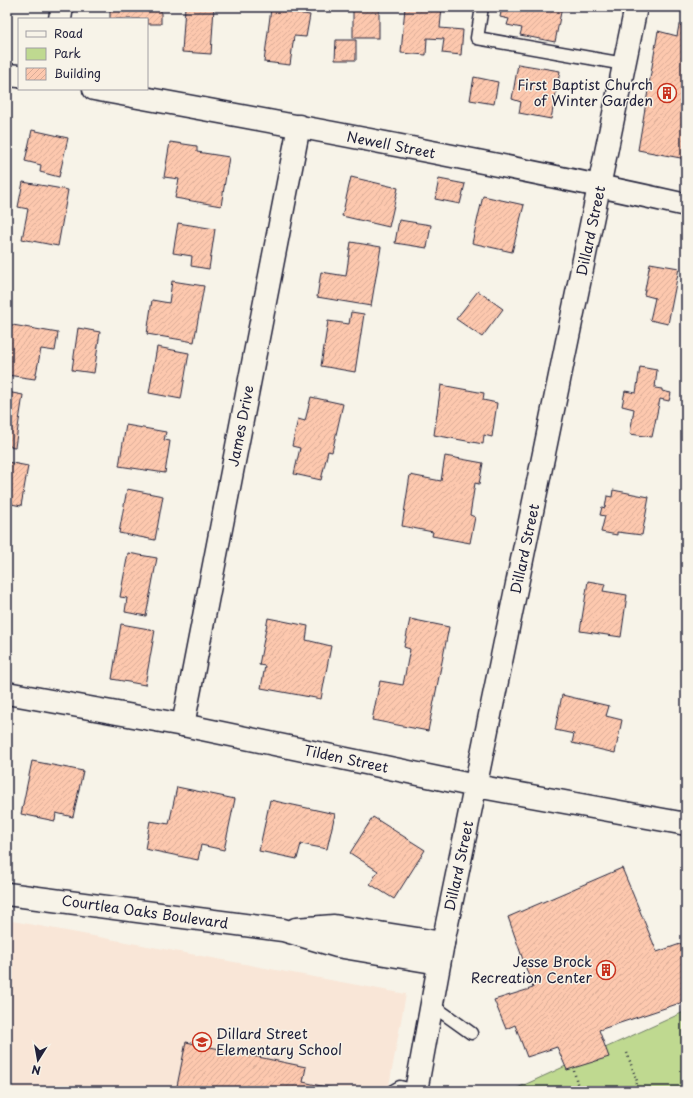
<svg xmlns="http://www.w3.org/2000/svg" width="693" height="1098" font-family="'Playpen Sans',sans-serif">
<defs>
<pattern id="building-hatch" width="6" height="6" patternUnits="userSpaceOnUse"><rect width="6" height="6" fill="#fdc8ae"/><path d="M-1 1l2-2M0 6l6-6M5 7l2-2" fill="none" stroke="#d9ac97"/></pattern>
</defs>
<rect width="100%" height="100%" fill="#f7f3e8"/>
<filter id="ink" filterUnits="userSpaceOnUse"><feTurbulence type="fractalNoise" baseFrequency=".025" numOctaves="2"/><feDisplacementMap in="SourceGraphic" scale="8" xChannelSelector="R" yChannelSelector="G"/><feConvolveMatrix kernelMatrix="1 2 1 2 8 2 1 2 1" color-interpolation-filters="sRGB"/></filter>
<g filter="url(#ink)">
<path fill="#f9e6d7" d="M7 920 406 994 388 1091H7Z"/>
<path fill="#bfd990" stroke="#707e66" d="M686 1011V1091H511Z"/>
<g fill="url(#building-hatch)" stroke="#22223b">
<path d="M110 7H161V24H147V19H110Z"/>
<path d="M185 7H214L211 54 182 52Z"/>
<rect x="353" y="7" width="26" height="31"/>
<path d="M405 7H442L440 28 463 30 461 55 442 53 444 39 427 38 426 55 401 53Z"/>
<path d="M502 7H562L555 42 520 35 522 28 507 25 509 19 500 17Z"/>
<path d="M271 9 310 15 306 37 294 36 290 65 264 62Z"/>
<path d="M679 25 686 26V159L638 150 658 31 677 36Z"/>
<path d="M336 40H356V60H335Z"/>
<path d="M518 64 560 71 551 119 519 113 521 102 512 99Z"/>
<path d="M474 77 498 82 494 104 470 100Z"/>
<path d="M32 130 68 138 59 177 40 172 41 165 25 161Z"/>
<path d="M170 142 197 146V152L229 157 221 206 175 198 179 179 164 177Z"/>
<path d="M351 177 398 188 389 227 342 216Z"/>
<path d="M439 179 465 184 460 204 435 199Z"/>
<path d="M23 182 68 190 58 246 22 239 28 209 18 207Z"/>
<path d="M483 196 524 205 512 252 472 243Z"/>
<path d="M399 220 431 225 427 248 395 243Z"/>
<path d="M178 223 215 229 209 269 191 266 192 256 173 253Z"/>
<path d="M351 242 381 247 371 306 317 297 321 272 346 276Z"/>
<path d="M650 263 679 268 668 324 650 320 655 298 644 295Z"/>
<path d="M172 281 204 286 194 342 147 334 152 300 169 303Z"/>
<path d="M478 291 503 309 482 337 456 319Z"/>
<path d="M351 312 364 314 355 372 321 366 328 321 349 324Z"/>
<path d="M7 324 58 333 55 351 41 349 35 379 7 375Z"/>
<path d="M78 328 100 332 94 373 72 370Z"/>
<path d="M157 347 189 353 181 399 149 393Z"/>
<path d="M640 367 657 370 655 388 662 389V391L671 393 669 401 660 399 652 437 630 434 634 409 622 406 625 391 636 393Z"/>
<path d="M441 385 484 393 483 400 497 403 492 437 484 435 483 444 434 435Z"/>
<path d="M7 392 23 395 15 447 7 446Z"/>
<path d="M311 397 343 404 332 452 328 451 321 480 294 474 300 448 292 446 298 419 305 421Z"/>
<path d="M126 425 166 432 164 440 170 441 165 473 119 466Z"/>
<path d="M445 456 483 463 479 484 475 483 470 515 475 517 470 543 432 536 433 532 402 526 410 475 441 481Z"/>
<path d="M7 462 28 466 21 506 7 503Z"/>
<path d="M127 489 163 496 155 540 119 533Z"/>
<path d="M613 490 649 497 642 535 617 532V535L601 532 605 516 600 515 602 507 605 508 607 496 612 497Z"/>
<path d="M128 553 157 558 146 616 125 612 127 598 120 597Z"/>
<path d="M588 581 605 584 603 591 627 595 621 637 580 631Z"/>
<path d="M268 618 308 626 306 640 331 646 321 699 261 688 265 666 259 665Z"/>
<path d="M410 619 449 627 428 731 372 720 380 681 403 685 410 649 404 647Z"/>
<path d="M121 624 155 630 145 685 112 679Z"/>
<path d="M562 695 609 706 606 716 622 720 615 753 572 743 574 734 555 730Z"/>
<path d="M32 761 83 771 73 817 56 813 55 821 21 814Z"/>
<path d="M177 787 235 799 224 850 201 845 198 860 145 849 150 821 169 824Z"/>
<path d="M270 800 335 814 327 849 301 844 297 859 259 851Z"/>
<path d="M373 817 425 850 394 899 370 884 378 871 350 853Z"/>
<path d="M622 868 657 952 686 942V1001L599 1030 609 1057 567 1070 557 1047 527 1057 515 1025 506 1029 494 1000 533 988 508 917Z"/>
<path d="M186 1042 306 1067 303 1082 335 1089 334 1091H176Z"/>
<path d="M142 1088 155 1091H142Z"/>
</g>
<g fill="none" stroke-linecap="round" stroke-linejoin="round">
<defs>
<g id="service">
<path d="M482 7 477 38 624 64"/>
<path d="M432 1005 471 1033"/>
<path d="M393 1091 400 1087 417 1091"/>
</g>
<g id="minor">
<path d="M60 19 62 7"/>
<path d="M7 75 19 76"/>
<path d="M94 89C292 125 490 161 686 205"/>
<path d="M7 693 183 725 476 786 686 824"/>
<path d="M183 725 299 126"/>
<path d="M7 894 283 930 337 946 439 963"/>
<path d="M296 929 334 926 443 943"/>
<path d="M416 1091 443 943 636 7"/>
</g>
</defs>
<use href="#service" stroke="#22223b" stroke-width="15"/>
<use href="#minor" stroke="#22223b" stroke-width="25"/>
<g stroke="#22223b" stroke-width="2.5" stroke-dasharray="1 3" stroke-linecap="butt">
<path d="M627 1053 637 1081 632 1091"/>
<path d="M574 1071 579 1091"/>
</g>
<use href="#service" stroke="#f7f3e8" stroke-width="12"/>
<use href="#minor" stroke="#f7f3e8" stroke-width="22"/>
</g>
</g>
<defs>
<symbol id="building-ring" viewBox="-11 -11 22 22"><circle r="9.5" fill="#f7f3e8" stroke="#c8321e" stroke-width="1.5"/><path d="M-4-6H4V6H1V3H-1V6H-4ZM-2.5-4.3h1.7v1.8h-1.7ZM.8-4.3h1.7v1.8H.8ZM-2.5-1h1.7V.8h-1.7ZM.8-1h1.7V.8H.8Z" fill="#c8321e"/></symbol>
<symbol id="school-ring" viewBox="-11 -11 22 22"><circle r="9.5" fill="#f7f3e8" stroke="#c8321e" stroke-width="1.5"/><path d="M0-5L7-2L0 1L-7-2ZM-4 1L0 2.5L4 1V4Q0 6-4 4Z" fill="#c8321e"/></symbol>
</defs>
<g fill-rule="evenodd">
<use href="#building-ring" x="656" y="82" width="22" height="22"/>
<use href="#building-ring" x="595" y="959" width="22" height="22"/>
<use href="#school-ring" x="191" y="1031" width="22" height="22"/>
</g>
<g text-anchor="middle" stroke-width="3" stroke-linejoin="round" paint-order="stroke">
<g font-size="14" fill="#22223b" stroke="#f7f3e8" text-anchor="end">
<text x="653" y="90">First Baptist Church<tspan x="653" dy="16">of Winter Garden</tspan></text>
<text x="592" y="967">Jesse Brock<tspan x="592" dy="16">Recreation Center</tspan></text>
<text x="216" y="1039" text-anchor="start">Dillard Street<tspan x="216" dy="16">Elementary School</tspan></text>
</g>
<g font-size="14" fill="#22223b" stroke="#f7f3e8">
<text transform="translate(391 145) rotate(11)" y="5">Newell Street</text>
<text transform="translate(591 231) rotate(-78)" y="5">Dillard Street</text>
<text transform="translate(241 426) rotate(-79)" y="5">James Drive</text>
<text transform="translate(525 549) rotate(-78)" y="5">Dillard Street</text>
<text transform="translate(346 759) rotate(12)" y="5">Tilden Street</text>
<text transform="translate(459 866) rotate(-78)" y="5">Dillard Street</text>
<text transform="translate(145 912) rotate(8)" y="5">Courtlea Oaks Boulevard</text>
</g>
</g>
<rect width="693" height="1098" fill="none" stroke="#f7f3e8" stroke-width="24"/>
<rect x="12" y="12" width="669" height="1074" fill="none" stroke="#22223b" stroke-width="1.5" filter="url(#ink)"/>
<rect x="18" y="18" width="130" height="72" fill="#f7f3e8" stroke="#a29fa3"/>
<rect x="26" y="31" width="20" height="6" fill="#f7f3e8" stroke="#a29fa3"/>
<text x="54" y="38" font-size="12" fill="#22223b">Road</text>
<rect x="26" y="48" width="20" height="12" fill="#bfd990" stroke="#a29fa3"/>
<text x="54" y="58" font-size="12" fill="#22223b">Park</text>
<rect x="26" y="68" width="20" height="12" fill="url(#building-hatch)" stroke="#a29fa3"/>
<text x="54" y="78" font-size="12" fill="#22223b">Building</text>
<g transform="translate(38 1060) rotate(191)" stroke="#f7f3e8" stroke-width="3" paint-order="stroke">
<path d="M0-3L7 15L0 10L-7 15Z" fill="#22223b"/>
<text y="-6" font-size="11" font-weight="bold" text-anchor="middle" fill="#22223b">N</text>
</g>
</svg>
